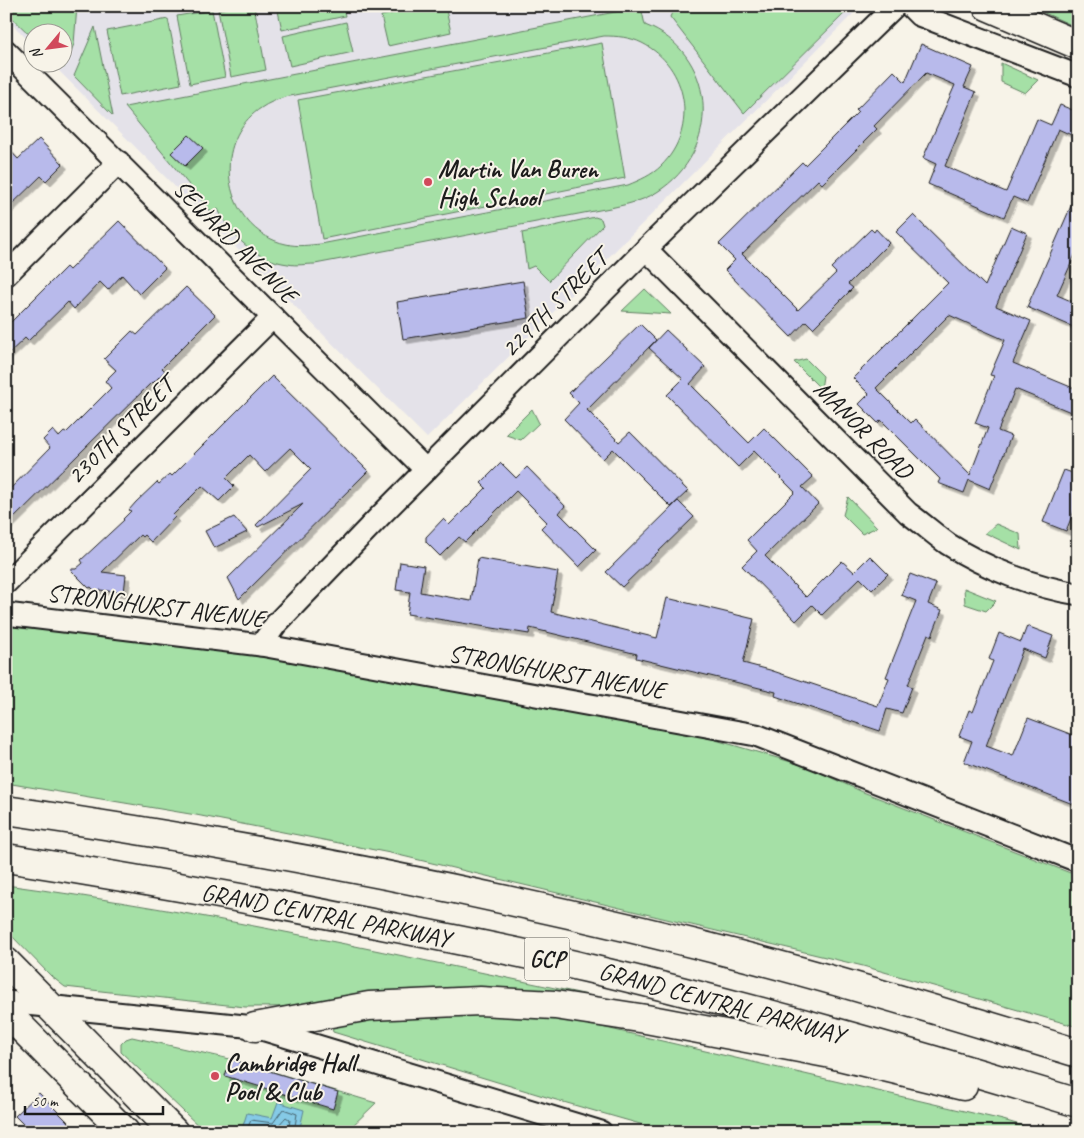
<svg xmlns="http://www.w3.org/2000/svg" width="1084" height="1138" font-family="Caveat,sans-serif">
<defs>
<filter id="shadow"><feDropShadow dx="4.5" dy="4.5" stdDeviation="0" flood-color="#0004"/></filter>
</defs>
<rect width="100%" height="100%" fill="#f7f3e8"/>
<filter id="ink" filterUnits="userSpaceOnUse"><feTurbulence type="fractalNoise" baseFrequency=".02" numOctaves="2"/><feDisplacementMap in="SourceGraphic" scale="10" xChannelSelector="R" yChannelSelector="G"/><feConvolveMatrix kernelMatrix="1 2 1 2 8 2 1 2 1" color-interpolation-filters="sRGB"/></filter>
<g filter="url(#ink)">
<path fill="#e4e2e9" d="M6 6H861L427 438 51 63 62 62V32H32V44L6 18Z"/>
<g fill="#a5e0a6" stroke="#607e61" fill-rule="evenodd">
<path d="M9 6H77L74 44 64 68 59 63 62 62V32H32V37L6 12V9Z"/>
<path d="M235 6H254L266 70 231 77 218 10Z"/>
<path d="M277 6H343L345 16 282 30Z"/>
<path d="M427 6H445L451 32 388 46 381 16Z"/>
<path d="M675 6H852L744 113 670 17Z"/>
<path d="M1029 6H1078V28Z"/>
<path d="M641 7 645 25C715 52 723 145 663 188 647 200 629 204 610 208L315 264C306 264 296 266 288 264 256 260 231 237 218 209L212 213 125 107ZM604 36C617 36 630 37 642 43 688 66 699 129 661 166 652 175 640 180 628 185L321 244C309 245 298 247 286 244 271 241 257 232 247 220 220 187 223 133 261 108 268 103 276 100 285 97Z"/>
<path d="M212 10 225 77 190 84 177 16Z"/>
<path d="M168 19 181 84 120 96 107 31Z"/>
<path d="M346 22 353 52 290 66 283 36Z"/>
<path d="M95 27 113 116 74 76Z"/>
<path d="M602 43 625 178 322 239 298 100Z"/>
<path d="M1001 63 1038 80 1025 93 1001 82Z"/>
<path d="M595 217 601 219 603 225 549 281 534 266 527 269 522 233Z"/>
<path d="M645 289 671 314 622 311Z"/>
<path d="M806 359 823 376 821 389 794 362Z"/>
<path d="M532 409 539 423 521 440 506 435Z"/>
<path d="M848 497 877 527 862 534 843 515Z"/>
<path d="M996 524 1020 534 1021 550 985 533Z"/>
<path d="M964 588 996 601 986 611 965 604Z"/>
<path d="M6 623 294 655 688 732 805 766 863 792 1078 876V1027L863 966 390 853 196 815 6 783Z"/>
<path d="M6 885C208 912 407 957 607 999L599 1005 245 1007 65 987 51 976 6 930Z"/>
<path d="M508 1010 593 1025 1003 1120 1044 1132H668L553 1099 333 1032 330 1019Z"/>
<path d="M132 1037 230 1059 376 1103 346 1132H205L121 1052V1044L126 1039Z"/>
</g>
<path fill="#85cae6" stroke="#5b8495" d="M278 1102 304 1110 299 1132H241L247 1113 272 1118Z"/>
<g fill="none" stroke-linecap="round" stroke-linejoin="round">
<g stroke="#46626d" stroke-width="1">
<path d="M246 1132 251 1120 273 1123 283 1109 297 1114 294 1132"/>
<path d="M253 1132 256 1127C278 1130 272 1132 286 1117L290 1120 288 1132"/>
</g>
</g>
<g fill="#b8baeb" stroke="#1c1c1c" fill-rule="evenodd" filter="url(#shadow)">
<path d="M921 44 973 67 964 87 976 92 945 166 1006 192 1037 119 1051 125 1060 105 1078 112V138L1058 129 1027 203 1013 197 1004 217 928 184 936 164 923 158 955 85 926 73 874 126 877 129 822 184 818 180 742 254 798 310 836 273 831 268 871 229 874 232 876 229 889 243 848 284 853 288 813 328 806 321 791 337 725 270 735 260 719 244 802 162 805 165 858 112 856 110 894 71 905 82Z"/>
<path d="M189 135 203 148 185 166 171 153Z"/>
<path d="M39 139 63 164 46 181 41 176 6 210V146L18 159Z"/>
<path d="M1078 190V248L1057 295 1078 304V329L1027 307Z"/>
<path d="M913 215 985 286 1011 226 1027 233 996 306 1031 321 1013 363 1078 390V415L1015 389 998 431 1011 436 990 489 969 480 964 493 938 483 940 479 881 420 878 423 859 404 869 394 853 378 948 283 896 232ZM949 315 1005 340 990 375 994 376 975 423 988 428 970 475 915 419 911 423 876 388Z"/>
<path d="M119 221 165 268 139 294 122 275 108 290 100 282 74 309 68 302 28 341 25 338 6 356V327L66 267 69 270Z"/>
<path d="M523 281 529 318 403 339 397 302Z"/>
<path d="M186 287 215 315 162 368 165 371 153 383 152 382 6 526V493L50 448 43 440 53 430 59 437 64 432 66 433 111 388 105 381 116 370 104 359 132 331 137 335Z"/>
<path d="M640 324 656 340 587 410 619 442 630 432 688 491 671 507 613 449 603 459 564 419 579 403 569 393Z"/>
<path d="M666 330 705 367 690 384 749 443 764 428 813 477 802 487 818 504 765 556 806 597 842 561 854 572 870 556 888 574 872 590 860 578 822 615 812 605 796 621 742 566 757 551 747 540 795 492 754 451 738 467 667 395 683 379 649 348Z"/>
<path d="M272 376 368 471 239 599 228 578 303 504 258 527 256 525 311 469 290 448 265 472 249 455 226 478 234 486 219 501 202 486 173 515 175 517 151 542 144 535 142 537 140 535 102 572 126 575 124 593 100 590 97 593 91 587 89 588 70 569H76L83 563 81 560 124 520 123 519 131 511 129 510 136 502 157 482 159 484 170 474 172 476Z"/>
<path d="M501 463 516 478 527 467 565 506 559 513 596 550 579 567 541 528 547 522 516 491 465 542 459 537 440 556 426 542V537L443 519 449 525 486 488 481 483Z"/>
<path d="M1064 470 1078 475V501L1066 531 1043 522Z"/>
<path d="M678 501 694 517 622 587 606 572Z"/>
<path d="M234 517 247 532 214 548 205 531Z"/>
<path d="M478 558 558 572 551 612 657 638 667 598 754 619 743 663 770 670 878 706 889 678 886 677 916 601 901 595 910 574 936 584 928 604 942 610 932 636 928 634 908 685 912 687 902 713 887 709 880 731 775 696 776 692 636 658 637 654 530 628 529 634 407 614 410 592 396 590 400 562 424 566 420 592 471 601Z"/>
<path d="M1027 626 1053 636 1045 658 1023 649 986 746 1013 756 1028 718 1078 737V806L964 762 972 741 959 736 969 710 973 712 993 661 989 659 999 633 1021 642Z"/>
<path d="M230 1059 338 1092 333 1109 225 1076Z"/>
<path d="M39 1093 78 1132H31L15 1116Z"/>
</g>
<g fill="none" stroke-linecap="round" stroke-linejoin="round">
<defs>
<g id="street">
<path d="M910 6 919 15 1078 76"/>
<path d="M6 51 426 470"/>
<path d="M646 249 908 513C922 523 934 534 948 544 985 568 1034 587 1078 594"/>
<path d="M6 275 119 162"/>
<path d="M6 583 273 317"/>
<path d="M6 614 261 645 756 735 1078 861"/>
<path d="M261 645 276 624 381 515 646 249 895 6"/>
<path d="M6 1002 255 1027 601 1132"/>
</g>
<g id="primary">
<path d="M987 6 1078 45"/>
<path d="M6 962 174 1132"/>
<path d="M6 1012 125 1132"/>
</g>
<g id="highway">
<path d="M6 810C260 847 512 896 759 960 866 988 972 1021 1078 1053"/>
<path id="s1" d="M6 858C134 878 261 901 387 926 454 939 521 952 587 968 753 1007 915 1054 1078 1103"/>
<path d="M255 1027 369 1006 480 1001 555 1005 646 1019 826 1053 963 1086"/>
</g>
</defs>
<use href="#street" stroke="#1c1c1c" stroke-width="25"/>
<use href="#primary" stroke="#1c1c1c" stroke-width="31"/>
<use href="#highway" stroke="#1c1c1c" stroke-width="31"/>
<use href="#street" stroke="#f7f3e8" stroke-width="21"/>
<use href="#primary" stroke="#f7f3e8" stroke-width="28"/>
<use href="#highway" stroke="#f7f3e8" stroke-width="28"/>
</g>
</g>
<g fill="#d1495b" stroke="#f7f3e8" stroke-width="2">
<circle cx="428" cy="182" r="5"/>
<circle cx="215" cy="1076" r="5"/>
</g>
<g text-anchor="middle" stroke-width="4" stroke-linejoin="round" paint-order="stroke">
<rect fill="#f7f3e8" stroke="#5e5c59" stroke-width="1" x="524.5" y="937.5" width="45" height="43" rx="4"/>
<g font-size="24" font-weight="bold" fill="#1c1c1c">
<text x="547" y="967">GCP</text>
</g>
<g font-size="25" font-weight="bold" fill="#1c1c1c" stroke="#f7f3e8" text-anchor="start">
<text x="438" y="177">Martin Van Buren<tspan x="438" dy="29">High School</tspan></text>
<text x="225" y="1071">Cambridge Hall<tspan x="225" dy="29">Pool &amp; Club</tspan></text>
</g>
<g font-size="25" fill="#1c1c1c" stroke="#f7f3e8">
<text transform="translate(236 241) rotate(45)" y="9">SEWARD AVENUE</text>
<text transform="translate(554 303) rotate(-45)" y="9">229TH STREET</text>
<text transform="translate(864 429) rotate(45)" y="9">MANOR ROAD</text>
<text transform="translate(120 430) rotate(-45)" y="9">230TH STREET</text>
<text transform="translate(156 605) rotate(7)" y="9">STRONGHURST AVENUE</text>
<text transform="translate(557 671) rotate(10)" y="9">STRONGHURST AVENUE</text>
<text dy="9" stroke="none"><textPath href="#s1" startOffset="325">GRAND CENTRAL PARKWAY</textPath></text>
<text transform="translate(722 1002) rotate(15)" y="9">GRAND CENTRAL PARKWAY</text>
</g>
</g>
<rect width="1084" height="1138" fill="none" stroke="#f7f3e8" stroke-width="25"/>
<rect x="12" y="12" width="1059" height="1113" fill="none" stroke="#1c1c1c" stroke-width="2" filter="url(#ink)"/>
<g transform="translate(48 48) rotate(241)"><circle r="24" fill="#f7f3e8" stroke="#9f9d96"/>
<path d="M0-4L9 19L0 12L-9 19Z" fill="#d1495b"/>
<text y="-8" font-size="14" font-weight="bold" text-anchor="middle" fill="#1c1c1c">N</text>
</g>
<path d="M25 1106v8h138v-8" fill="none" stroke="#1c1c1c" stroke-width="2.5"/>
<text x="32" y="1106" font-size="15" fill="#1c1c1c" stroke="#f7f3e8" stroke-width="4" paint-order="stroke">50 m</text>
</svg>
